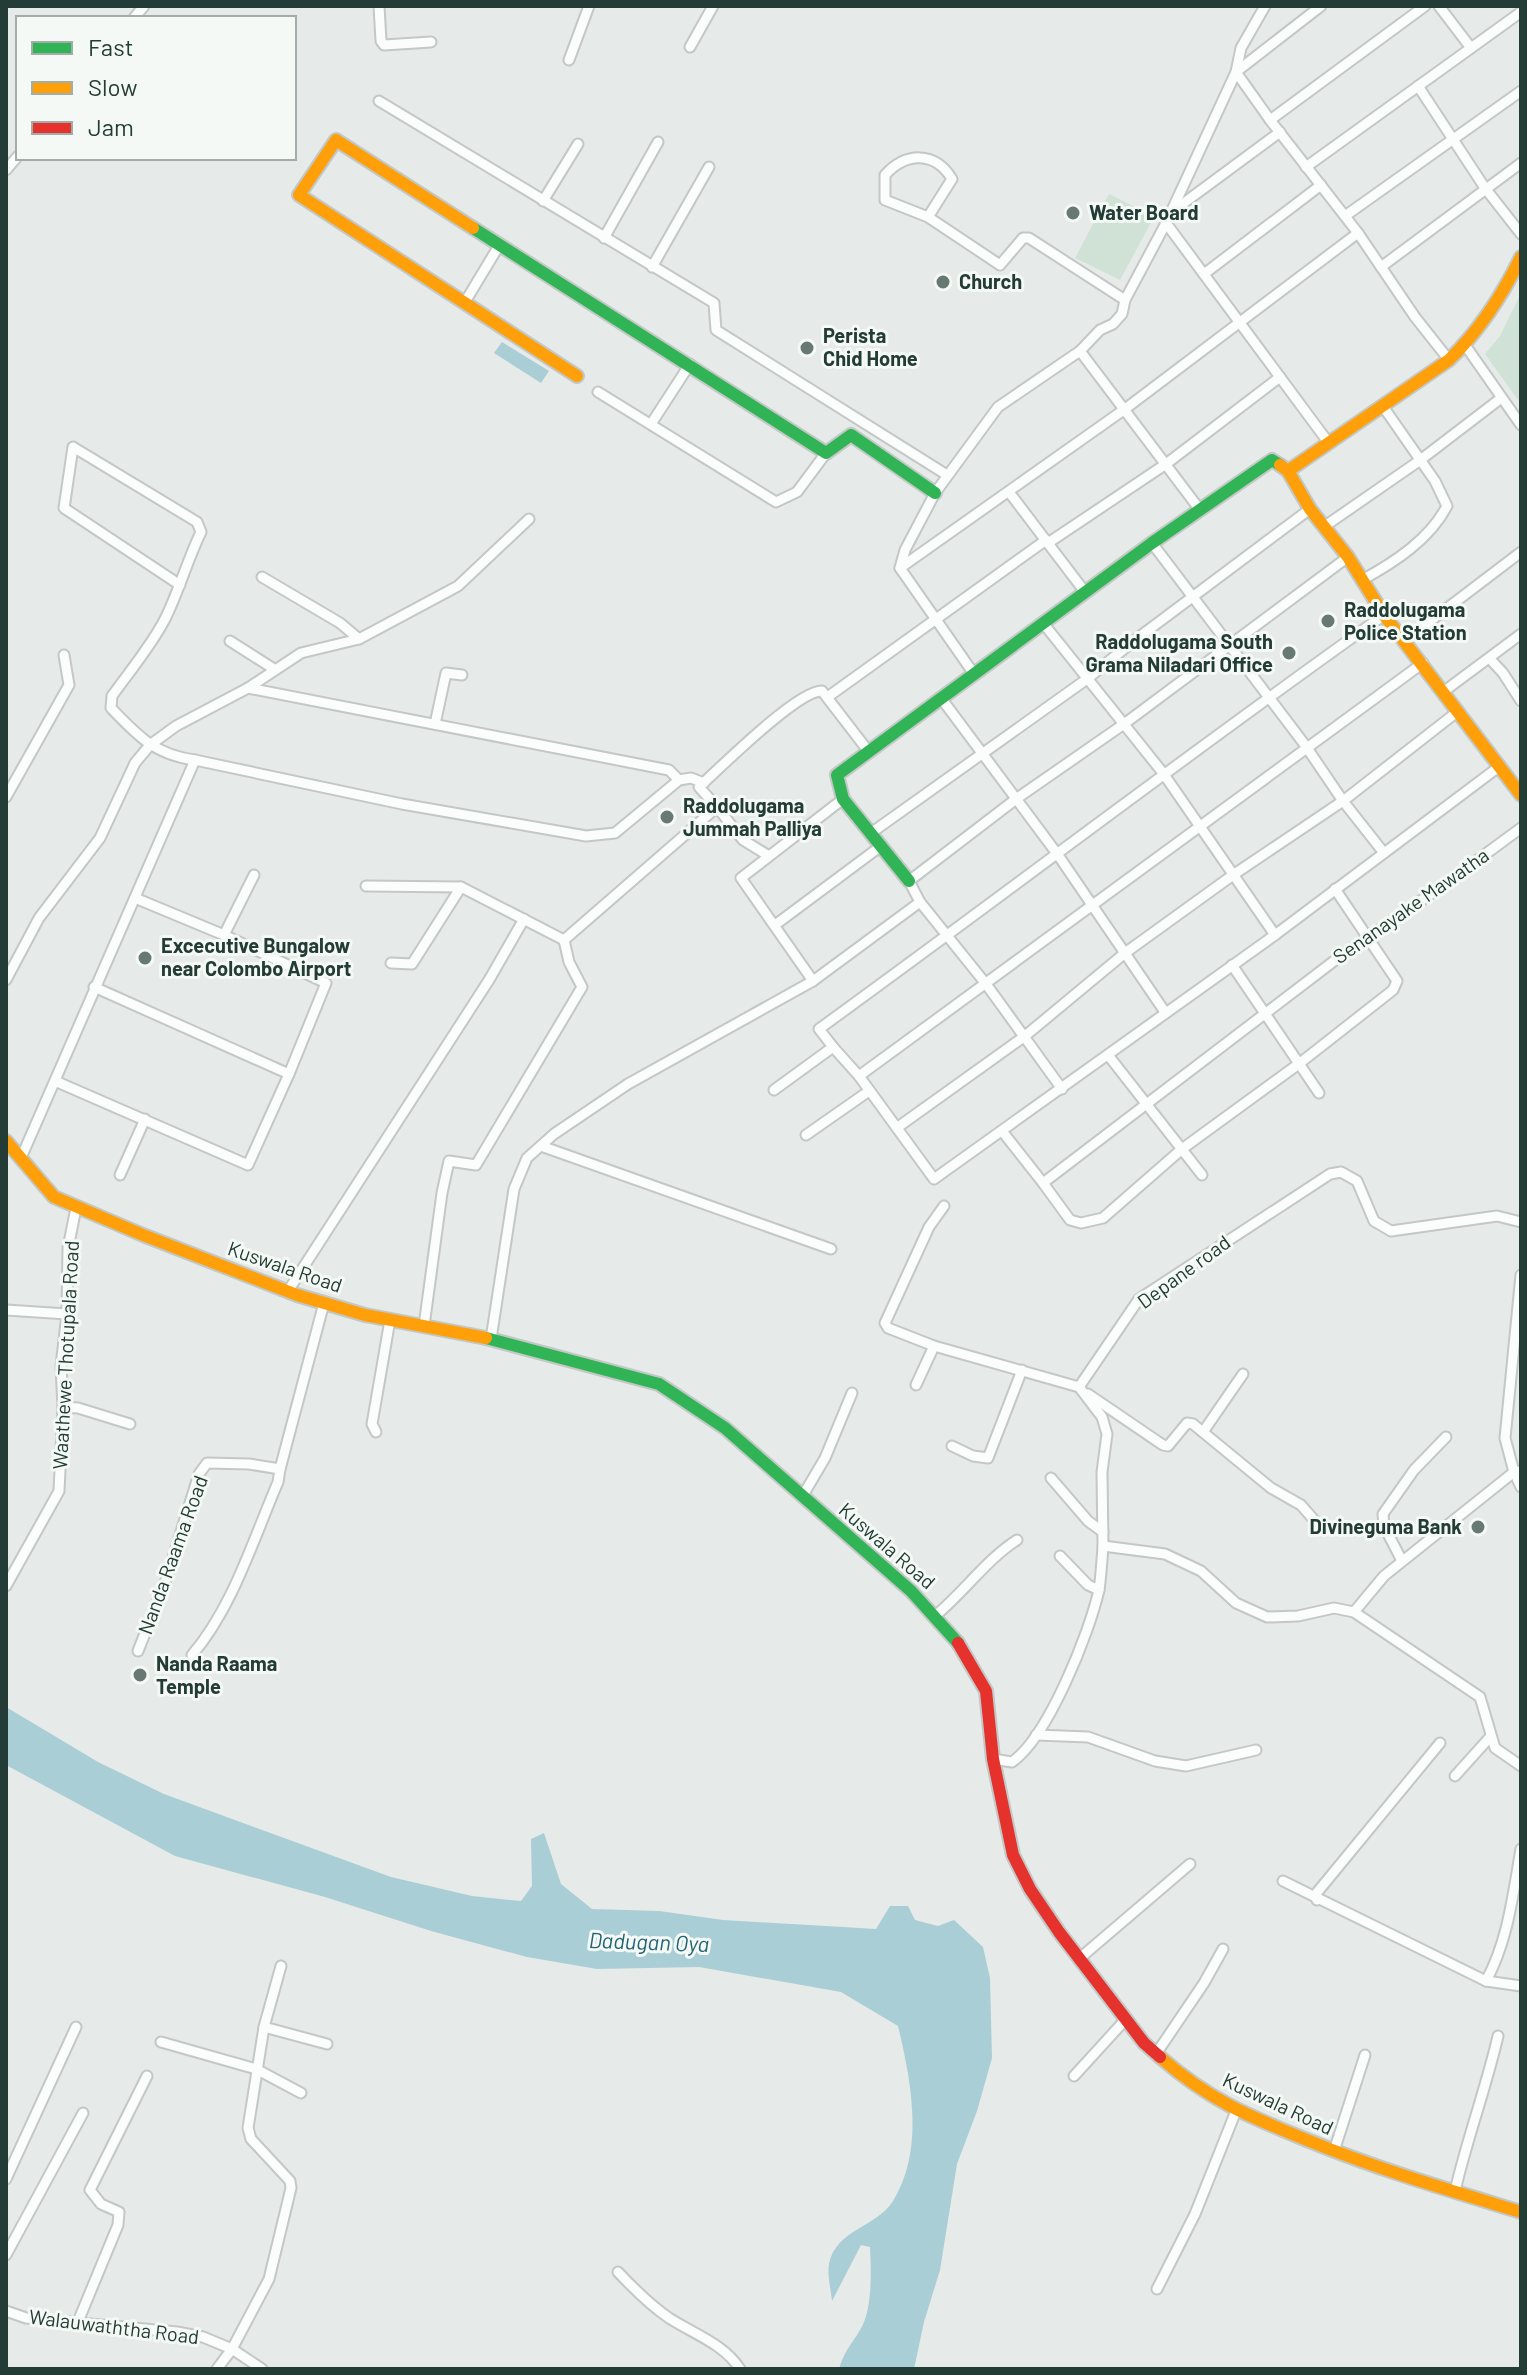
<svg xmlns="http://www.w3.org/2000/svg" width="1527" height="2375" font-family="Barlow,sans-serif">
<rect width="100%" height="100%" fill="#e6eae8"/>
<g fill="#d0e2d6">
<path d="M1109 194 1154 217 1120 280 1075 258Z"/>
<path d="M1521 293V404L1485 354 1500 336Z"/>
</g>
<g fill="#aaced5">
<path d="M502 342 549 371 541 383 494 353Z"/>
<path d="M6 1707 98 1762 164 1794 391 1877 472 1896 521 1901 532 1886 531 1839 544 1833 561 1884 592 1909 659 1911 723 1920 876 1929 890 1906H908L915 1920 938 1926 954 1920 983 1947 990 1978 992 2058 977 2111 957 2164 940 2270 924 2322 914 2369H839C846 2348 850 2347 860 2330 873 2310 871 2269 870 2247L861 2245 832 2301C831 2290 827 2275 829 2264 836 2229 876 2228 893 2201 925 2149 911 2081 898 2026L841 1992 699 1967 597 1969 527 1957 431 1931 325 1897 175 1856 6 1765Z"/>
</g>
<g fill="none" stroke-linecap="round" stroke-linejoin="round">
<defs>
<g id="street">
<path d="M379 6 381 41 384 45 431 42"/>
<path d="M1321 6 1236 72 1166 223 1328 442"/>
<path d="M1439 6 1471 48"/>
<path d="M134 18 144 6"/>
<path d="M690 47 713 6"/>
<path d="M569 60 589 6"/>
<path d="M1418 86 1485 188 1521 234"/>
<path d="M379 101 714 303 716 330 947 475"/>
<path d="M1270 120 1425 6"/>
<path d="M1306 167 1521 12"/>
<path d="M6 170 18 156"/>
<path d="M543 201 578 144"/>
<path d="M1173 211 1280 132"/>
<path d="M1345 216 1521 91"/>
<path d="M928 217 952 179C935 151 906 152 885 175V200L928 217 1000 265 1023 238H1029L1125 300"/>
<path d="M1358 233 1415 317 1449 360"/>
<path d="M604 238 658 142"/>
<path d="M652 267 709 167"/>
<path d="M1381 267 1521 163"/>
<path d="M1204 274 1321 185"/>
<path d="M465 302 500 244"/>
<path d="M1465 345 1521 425"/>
<path d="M1080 351 1200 510"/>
<path d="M598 392 776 502 797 492 826 453"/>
<path d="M651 424 690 364"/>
<path d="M1009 492 1085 592"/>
<path d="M1325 526 1419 461 1500 399"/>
<path d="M1048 543 1166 464 1280 377"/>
<path d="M1152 543 1305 745 1343 801 1384 853"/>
<path d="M900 568 905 550 935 493 998 407 1080 351 1100 330 1113 324 1122 314 1125 300 1166 223"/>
<path d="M262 577 340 623 359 639"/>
<path d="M1362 580C1395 562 1430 539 1447 506L1435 481 1382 405"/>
<path d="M180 585 64 508 73 447 197 522 201 532C187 561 179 591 165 619 151 646 130 671 112 696L111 708C138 736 155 755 195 760"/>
<path d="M1043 623 1163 773 1275 935"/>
<path d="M230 641 274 669"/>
<path d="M1404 641 1521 552"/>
<path d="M1490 659 1503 673 1521 701"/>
<path d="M974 674 900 568 1125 409 1358 233 1270 120 1236 72 1241 48 1265 6"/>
<path d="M248 688 669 770 679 780"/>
<path d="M1443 692 1521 634"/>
<path d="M829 696 1046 540"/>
<path d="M941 698 1058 855 1165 1012"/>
<path d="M435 724 446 673 462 675"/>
<path d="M6 797 69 685 64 655"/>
<path d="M717 807 743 840 769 856"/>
<path d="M871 833 1087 679 1135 640 1310 509"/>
<path d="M366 886 461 887 564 940 717 807 699 787C720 768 798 690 822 691L869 752"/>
<path d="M135 898 224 935 326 983 289 1074"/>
<path d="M775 925 881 846"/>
<path d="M224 935 254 875"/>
<path d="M391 963 412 964 461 887"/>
<path d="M1232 965 1319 1093"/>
<path d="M6 980 39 918 100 838 135 763 150 745 176 726 248 688 301 653 359 639 458 586 529 519"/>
<path d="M813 981 741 878 843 799"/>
<path d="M833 1047 859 1076 934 1179 1275 935 1500 766"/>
<path d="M1108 1055 1202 1175"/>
<path d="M859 1076 1423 663"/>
<path d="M55 1081 248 1165 289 1074 94 987"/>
<path d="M1062 1089 986 984 920 902 909 881 1016 799 1124 724 1348 557"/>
<path d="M774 1090 833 1047 819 1029C1008 892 1193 750 1384 615"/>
<path d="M898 1127 1025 1036 1125 953 1233 875 1343 801 1457 712"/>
<path d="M1002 1131 1043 1183 1334 961 1442 886 1521 828"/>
<path d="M806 1135 869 1091"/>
<path d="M541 1146 831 1249"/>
<path d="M21 1158 195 760 402 804 586 836 615 833 679 780 691 778 704 783"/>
<path d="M120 1175 145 1119"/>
<path d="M1043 1183 1070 1220 1081 1223 1103 1218 1182 1149 1300 1063 1393 990 1397 981 1335 889"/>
<path d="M944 1206 929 1227 885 1323 888 1328 934 1346 1079 1387 1139 1299 1330 1174 1341 1172 1357 1181 1374 1221 1391 1231 1497 1216 1521 1222"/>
<path d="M1521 1275 1505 1438 1514 1472 1521 1487"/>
<path d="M288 1291 489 980 524 919"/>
<path d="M6 1310 67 1314"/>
<path d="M424 1326 442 1193 449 1161 476 1165 582 987 569 962 564 940"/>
<path d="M491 1339 514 1189 527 1158 554 1134 628 1084 813 981 920 902"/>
<path d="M916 1385 934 1346"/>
<path d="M1079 1387 1102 1417 1107 1434 1102 1472 1103 1546 1165 1554 1201 1571 1236 1603 1267 1617 1298 1616 1334 1608 1354 1612 1384 1576 1514 1472 1521 1471"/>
<path d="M1088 1394 1163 1445 1168 1446 1187 1423 1193 1424 1271 1488 1301 1505 1321 1528"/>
<path d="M63 1407 78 1408 130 1424"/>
<path d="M376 1432 372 1424 390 1320"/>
<path d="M1203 1432 1243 1374"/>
<path d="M952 1446 973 1456 988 1458 1022 1370"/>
<path d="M1051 1478 1088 1521 1103 1532"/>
<path d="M802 1497 825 1458 852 1393"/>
<path d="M1060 1556 1088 1585 1099 1590"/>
<path d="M1402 1561 1384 1526 1383 1514 1414 1470 1446 1437"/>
<path d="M6 1586 59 1491 63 1407 61 1366 67 1314 68 1248 76 1208"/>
<path d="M1354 1612 1480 1697 1495 1748 1521 1766"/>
<path d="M935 1616C964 1592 987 1559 1017 1540"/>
<path d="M138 1651 165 1583 199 1474 207 1463 249 1464 280 1469 324 1303"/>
<path d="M192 1655C233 1607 253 1540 278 1482L280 1469"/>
<path d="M1036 1735 1088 1737 1155 1761 1186 1766 1256 1750"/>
<path d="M993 1759 1012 1762C1048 1737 1089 1634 1099 1590 1101 1576 1102 1561 1103 1546"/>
<path d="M1455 1776 1491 1736"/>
<path d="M1283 1881 1486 1981 1521 1986"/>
<path d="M1317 1900 1315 1895 1440 1743"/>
<path d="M1080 1958 1190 1864"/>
<path d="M1486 1981C1508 1941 1513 1894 1521 1849"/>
<path d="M264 2027 327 2044"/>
<path d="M161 2042 256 2069 301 2093"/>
<path d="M1156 2054 1204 1983 1223 1949"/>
<path d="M1074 2076 1126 2019"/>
<path d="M1334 2151 1365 2055"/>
<path d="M6 2179 76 2027"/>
<path d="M1455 2191C1467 2139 1486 2088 1498 2036"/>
<path d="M6 2255 83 2113"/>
<path d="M618 2272C634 2289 650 2305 669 2318 694 2334 724 2344 740 2369"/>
<path d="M1157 2289 1195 2214 1236 2111"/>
<path d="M6 2311 26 2318 177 2332 203 2337 232 2349 262 2369"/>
<path d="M77 2324 118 2225 119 2212 101 2204 90 2190 147 2076"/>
<path d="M217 2369 232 2349 269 2279 291 2188 290 2181 251 2139 248 2128 264 2027 281 1966"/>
</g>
<g id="fast">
<path d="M473 228 826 453 851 435 935 493"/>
<path d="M909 881 843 799 837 775 1152 543 1272 460 1280 465"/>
<path d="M486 1338 659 1384 725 1428 911 1591 958 1643"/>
</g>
<g id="slow">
<path d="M473 228 336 140 299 195 577 376"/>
<path d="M1280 465 1288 471 1449 360C1480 330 1502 296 1521 257"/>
<path d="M1288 471 1310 509 1348 557 1384 615 1521 795"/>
<path d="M6 1141 54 1197 143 1235 297 1295 365 1315 486 1338"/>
<path d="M1160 2057C1209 2100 1248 2116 1307 2140 1377 2169 1449 2190 1521 2212"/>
</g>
<path id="jam" d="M958 1643 986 1691 993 1759 1013 1855 1030 1889 1059 1932 1144 2043 1160 2057"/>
</defs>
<use href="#street" stroke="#c3c7c5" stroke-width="13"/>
<use href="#fast" stroke="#c2c8c5" stroke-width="16"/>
<use href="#slow" stroke="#c2c8c5" stroke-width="16"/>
<use href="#jam" stroke="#c2c8c5" stroke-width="16"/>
<use href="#street" stroke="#fbfcfc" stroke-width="9"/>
<use href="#fast" stroke="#30b455" stroke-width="12"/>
<use href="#slow" stroke="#ff9f0a" stroke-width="12"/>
<use href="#jam" stroke="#e5322d" stroke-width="12"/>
</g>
<g fill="#687974" stroke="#f4f9f6" stroke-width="3">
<circle cx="1073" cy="213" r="8"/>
<circle cx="943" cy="282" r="8"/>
<circle cx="807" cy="348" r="8"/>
<circle cx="1328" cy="621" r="8"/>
<circle cx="1289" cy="653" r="8"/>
<circle cx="667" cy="817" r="8"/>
<circle cx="145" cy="958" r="8"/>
<circle cx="1478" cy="1527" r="8"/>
<circle cx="140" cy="1675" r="8"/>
</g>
<g text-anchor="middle" stroke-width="6" stroke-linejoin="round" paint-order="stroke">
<g font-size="20" font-weight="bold" fill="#243c36" stroke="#f4f9f6" text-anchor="start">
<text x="1089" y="220">Water Board</text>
<text x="959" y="289">Church</text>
<text x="823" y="343">Perista<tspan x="823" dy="23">Chid Home</tspan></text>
<text x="1344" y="617">Raddolugama<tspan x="1344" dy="23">Police Station</tspan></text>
<text x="1273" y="649" text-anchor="end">Raddolugama South<tspan x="1273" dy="23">Grama Niladari Office</tspan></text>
<text x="683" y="813">Raddolugama<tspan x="683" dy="23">Jummah Palliya</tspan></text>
<text x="161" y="953">Excecutive Bungalow<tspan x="161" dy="23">near Colombo Airport</tspan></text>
<text x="1462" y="1534" text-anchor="end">Divineguma Bank</text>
<text x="156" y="1671">Nanda Raama<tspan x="156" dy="23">Temple</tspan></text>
</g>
<g font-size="20" fill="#243c36" stroke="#f4f9f6">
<text transform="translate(1411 906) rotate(-35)" y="7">Senanayake Mawatha</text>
<text transform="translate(285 1267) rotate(19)" y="7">Kuswala Road</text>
<text transform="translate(1184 1272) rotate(-36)" y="7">Depane road</text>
<text transform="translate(66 1355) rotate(-87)" y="7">Waathewe Thotupala Road</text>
<text transform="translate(887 1546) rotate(41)" y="7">Kuswala Road</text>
<text transform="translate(173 1555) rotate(-70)" y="7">Nanda Raama Road</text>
<text transform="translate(1278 2104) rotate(25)" y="7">Kuswala Road</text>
<text transform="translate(114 2327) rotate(7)" y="7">Walauwaththa Road</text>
</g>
<g font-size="22" font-style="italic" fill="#236574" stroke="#f4f9f6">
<text transform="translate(649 1942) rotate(2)" y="8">Dadugan Oya</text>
</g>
</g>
<rect width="1527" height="2375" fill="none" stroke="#243c36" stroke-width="16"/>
<rect x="16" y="16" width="280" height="144" fill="#f4f9f6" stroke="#a1ada9" stroke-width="2"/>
<rect x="32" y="42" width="40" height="12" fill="#30b455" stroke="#a1ada9" stroke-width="2"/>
<text x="88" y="56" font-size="24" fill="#243c36">Fast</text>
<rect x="32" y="82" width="40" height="12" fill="#ff9f0a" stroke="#a1ada9" stroke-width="2"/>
<text x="88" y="96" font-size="24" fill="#243c36">Slow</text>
<rect x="32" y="122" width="40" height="12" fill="#e5322d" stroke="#a1ada9" stroke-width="2"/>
<text x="88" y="136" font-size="24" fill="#243c36">Jam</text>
</svg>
